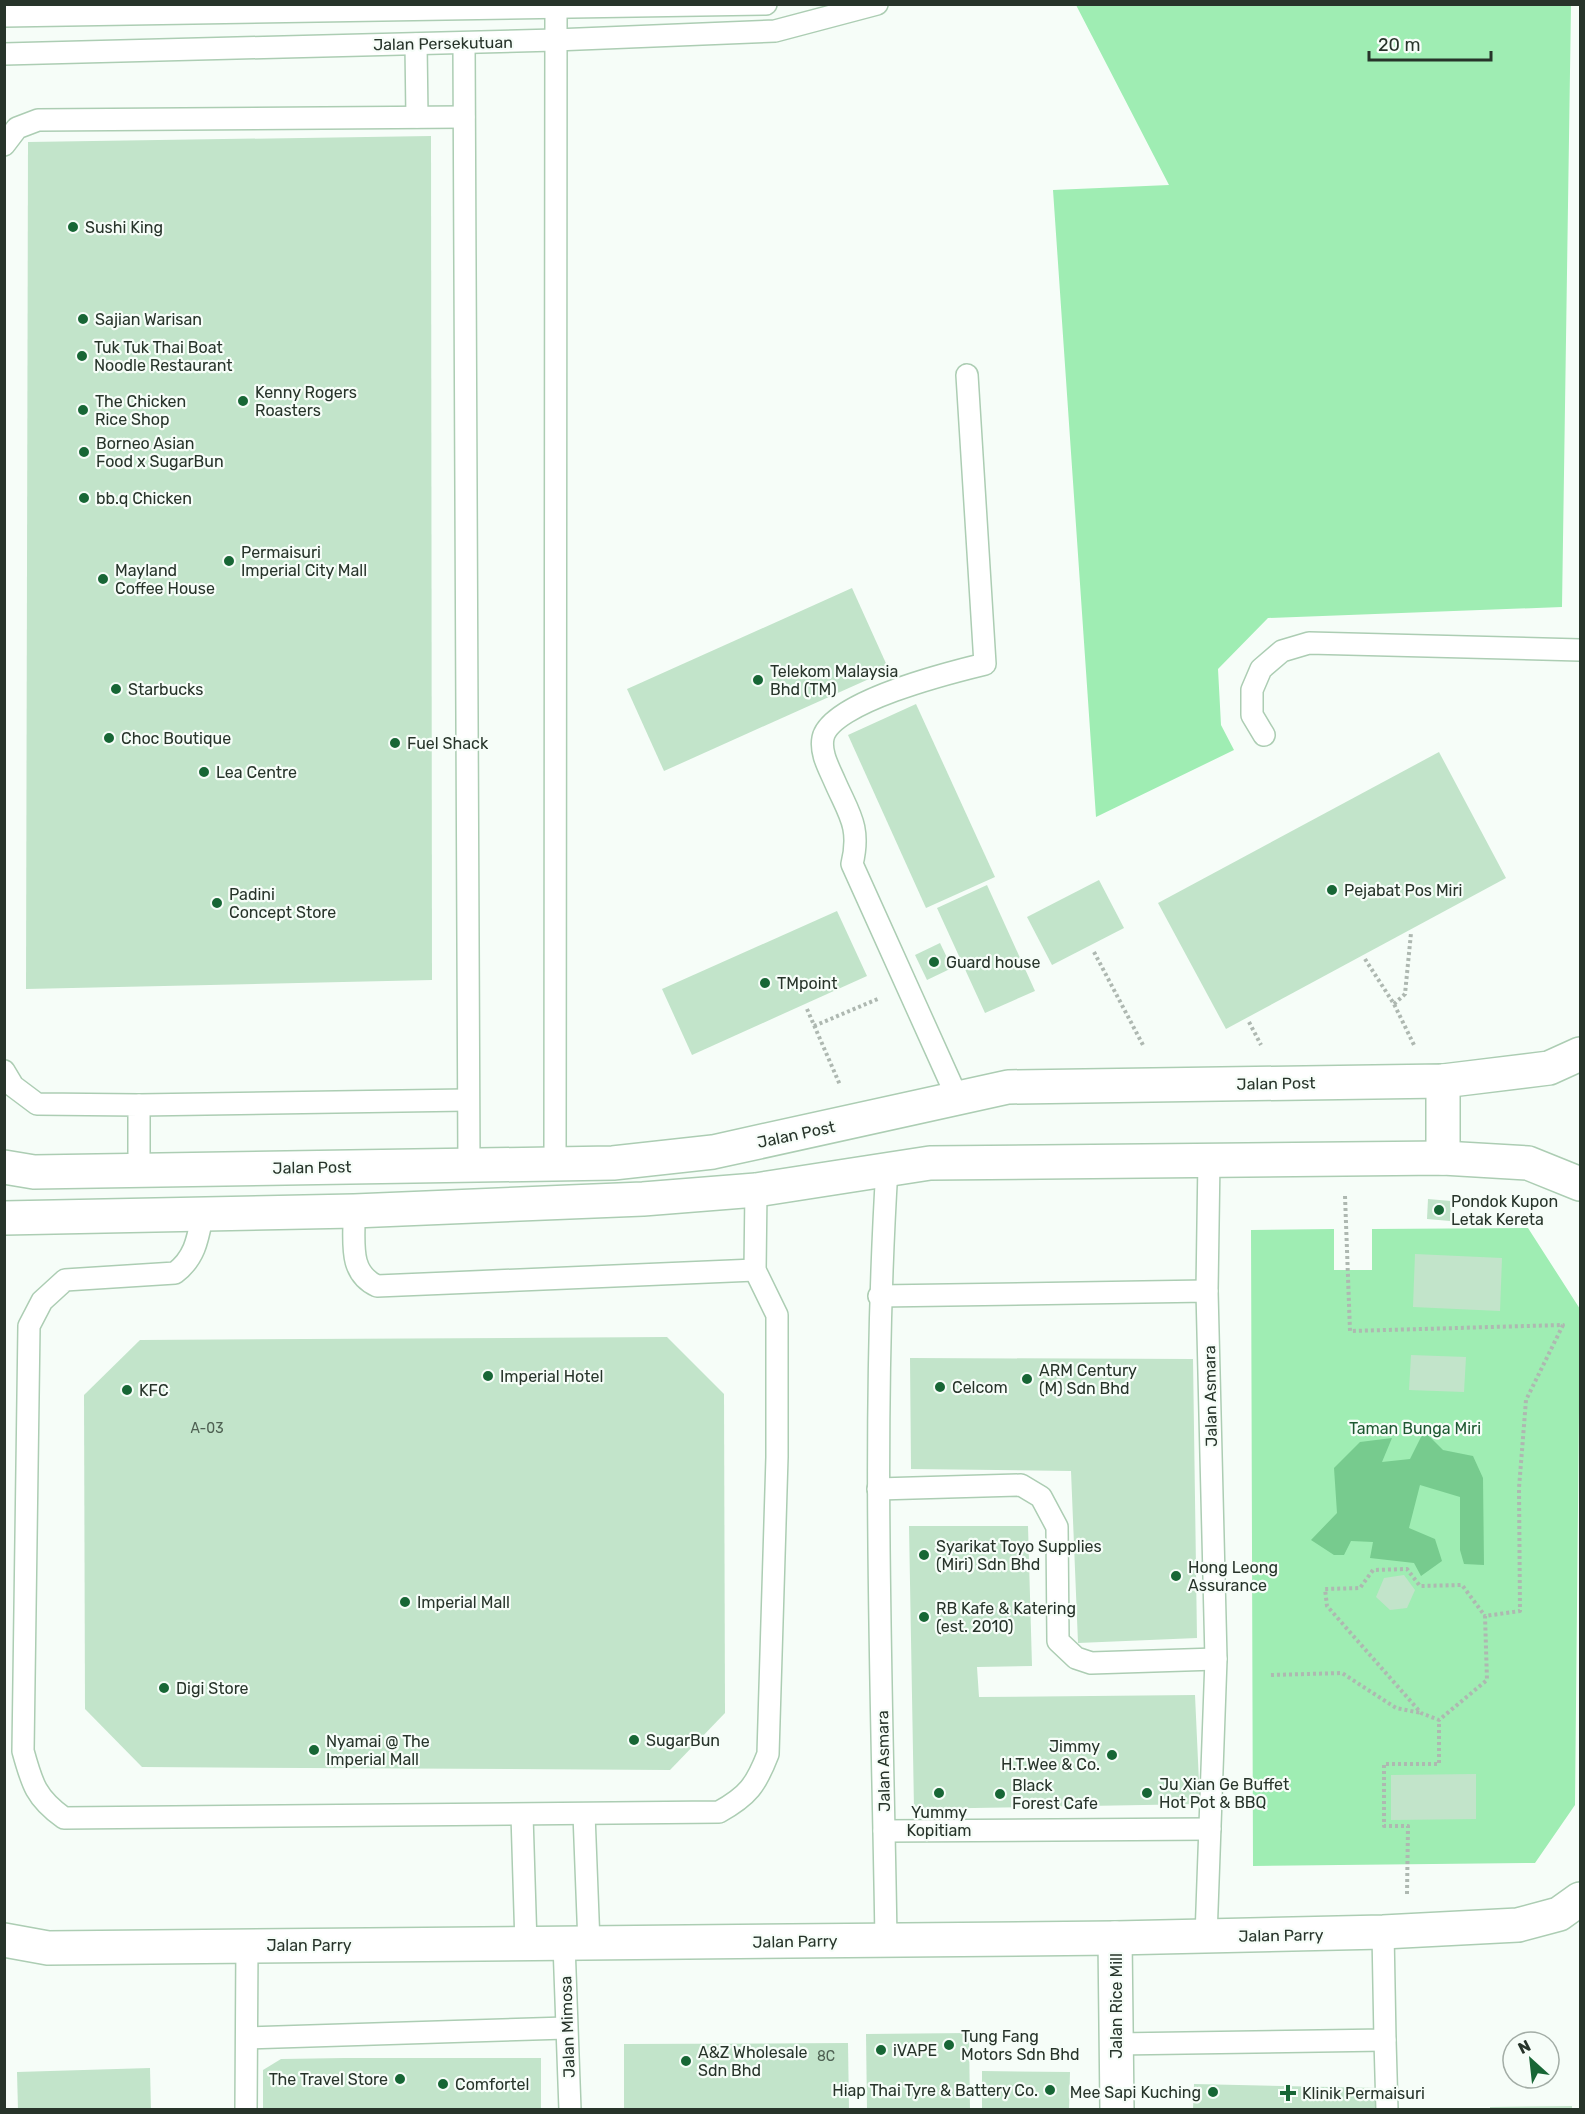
<svg xmlns="http://www.w3.org/2000/svg" width="1585" height="2114" font-family="Rubik,sans-serif">
<rect width="100%" height="100%" fill="#f6fdf8"/>
<g fill="#9fedb3">
<path d="M1076 5H1571L1562 607 1268 618 1218 669 1221 725 1234 750 1096 817 1053 190 1169 185Z"/>
<path d="M1528 1228 1580 1309 1575 1805 1535 1863 1253 1866 1251 1230 1334 1229V1270H1372V1229Z"/>
</g>
<path fill="#77cb8e" d="M1424 1431 1443 1450 1473 1456 1483 1478 1484 1565 1464 1564 1460 1550V1497L1420 1485 1409 1528 1435 1539 1442 1561 1421 1576 1414 1563 1370 1558 1373 1542 1351 1541 1344 1555H1334L1311 1540 1337 1513 1334 1468 1360 1442 1392 1438 1382 1462 1410 1459Z"/>
<g fill="#c2e4ca">
<path d="M431 136 432 980 26 989 28 142Z"/>
<path d="M852 588 889 670 664 771 627 689Z"/>
<path d="M916 704 995 877 926 908 848 735Z"/>
<path d="M1439 752 1506 878 1226 1029 1158 903Z"/>
<path d="M1099 880 1124 928 1052 965 1027 917Z"/>
<path d="M987 885 1035 991 985 1013 937 908Z"/>
<path d="M837 911 867 976 692 1055 662 989Z"/>
<path d="M940 943 952 968 927 980 915 955Z"/>
<path d="M1428 1199 1451 1201 1450 1221 1427 1219Z"/>
<path d="M1415 1254 1502 1258 1500 1311 1413 1307Z"/>
<path d="M667 1337 724 1394 725 1713 670 1770 142 1767 85 1709 84 1395 140 1340Z"/>
<path d="M1411 1355 1466 1357 1464 1392 1409 1390Z"/>
<path d="M910 1358 1193 1359 1197 1638 1078 1643 1071 1471 911 1469Z"/>
<path d="M909 1526H1028L1032 1666 977 1667 979 1697 1195 1695 1200 1804 914 1809Z"/>
<path d="M1404 1575 1415 1590 1407 1608 1390 1610 1376 1597 1384 1578Z"/>
<path d="M1476 1774V1819L1391 1820V1775Z"/>
<path d="M969 2033 970 2110H867L866 2034Z"/>
<path d="M848 2043 849 2110H624V2044Z"/>
<path d="M344 2058H541V2110H263V2070L281 2059Z"/>
<path d="M150 2068 151 2110H18L17 2072Z"/>
<path d="M982 2071 1070 2072 1069 2110H982Z"/>
<path d="M1194 2084 1380 2088V2110H1193Z"/>
<path d="M1572 2106V2110H1490V2107Z"/>
</g>
<g fill="none" stroke-linecap="round" stroke-linejoin="round">
<defs>
<g id="lane">
<path d="M4 16 766 4"/>
<path d="M464 43 469 1166"/>
<path d="M416 44 417 117"/>
<path d="M4 54 555 40 775 31 877 4"/>
<path d="M4 145 17 128 38 120 464 117"/>
<path d="M1264 735 1252 715V690L1261 669 1282 651 1309 643 1580 650"/>
<path d="M4 1071 13 1086 37 1104 139 1105V1170"/>
<path d="M957 1097 852 864C861 827 849 814 835 782 829 768 820 753 823 738 830 702 952 672 985 664L967 375"/>
<path d="M139 1105 467 1100"/>
<path d="M555 1165 556 4"/>
<path d="M354 1211C355 1240 347 1272 377 1286L755 1270"/>
<path d="M203 1212C198 1237 196 1257 175 1273L65 1280 42 1301 29 1326 23 1751C32 1784 36 1798 64 1818L719 1812C748 1796 756 1785 768 1754L777 1457V1315L755 1270 756 1190"/>
<path d="M1207 1291 1209 1159"/>
<path d="M879 1296 1207 1291 1216 1659 1206 1937"/>
<path d="M878 1489 1021 1485 1041 1497 1057 1527 1058 1641 1076 1658 1091 1663 1216 1659"/>
<path d="M584 1814 589 1944"/>
<path d="M522 1815 526 1945"/>
<path d="M884 1831 1210 1829"/>
<path d="M886 1940C882 1683 871 1425 887 1168"/>
<path d="M564 1944 570 2110"/>
<path d="M247 2038 566 2028"/>
<path d="M1385 2040 1387 2110"/>
<path d="M1116 2044 1385 2040 1383 1932"/>
<path d="M246 2110 247 1945"/>
</g>
<path id="street" d="M1115 1938 1117 2110"/>
<g id="secondary">
<path d="M1443 1081V1158"/>
<path d="M4 1167 34 1172 613 1163 713 1152 1008 1087 1443 1081 1549 1068 1580 1054"/>
<path d="M4 1218 354 1211 643 1199 756 1190 930 1163 1443 1158 1528 1163 1580 1184"/>
<path d="M4 1940 48 1948 1115 1938 1383 1932 1518 1925 1559 1914 1580 1899"/>
</g>
</defs>
<use href="#lane" stroke="#accdb3" stroke-width="24"/>
<use href="#street" stroke="#accdb3" stroke-width="36"/>
<use href="#secondary" stroke="#accdb3" stroke-width="36"/>
<g stroke="#aeb8b1" stroke-width="4" stroke-dasharray="3 3" stroke-linecap="butt">
<path d="M1094 952 1144 1047"/>
<path d="M1365 959 1394 1004 1414 1045"/>
<path d="M1394 1004 1405 994 1411 933"/>
<path d="M807 1009 840 1085"/>
<path d="M1249 1022 1261 1045"/>
<path d="M814 1026 880 998"/>
<path d="M1345 1196 1350 1331 1563 1325 1526 1400 1519 1488 1520 1611 1485 1616 1487 1680 1439 1720 1421 1713 1327 1606 1325 1589 1360 1588 1373 1570 1407 1569 1420 1586 1462 1585 1485 1616"/>
<path d="M1271 1675 1342 1673 1396 1708 1421 1713"/>
<path d="M1407 1894 1408 1826H1384V1764H1439V1720"/>
</g>
<use href="#lane" stroke="#fff" stroke-width="21"/>
<use href="#street" stroke="#fff" stroke-width="33"/>
<use href="#secondary" stroke="#fff" stroke-width="33"/>
</g>
<g fill="#176635" stroke="#f6fdf8" stroke-width="2">
<circle cx="73" cy="227" r="6"/>
<circle cx="83" cy="319" r="6"/>
<circle cx="82" cy="356" r="6"/>
<circle cx="243" cy="401" r="6"/>
<circle cx="83" cy="410" r="6"/>
<circle cx="84" cy="452" r="6"/>
<circle cx="84" cy="498" r="6"/>
<circle cx="229" cy="561" r="6"/>
<circle cx="103" cy="579" r="6"/>
<circle cx="758" cy="680" r="6"/>
<circle cx="116" cy="689" r="6"/>
<circle cx="109" cy="738" r="6"/>
<circle cx="395" cy="743" r="6"/>
<circle cx="204" cy="772" r="6"/>
<circle cx="1332" cy="890" r="6"/>
<circle cx="217" cy="903" r="6"/>
<circle cx="934" cy="962" r="6"/>
<circle cx="765" cy="983" r="6"/>
<circle cx="1439" cy="1210" r="6"/>
<circle cx="488" cy="1376" r="6"/>
<circle cx="1027" cy="1379" r="6"/>
<circle cx="940" cy="1387" r="6"/>
<circle cx="127" cy="1390" r="6"/>
<circle cx="924" cy="1555" r="6"/>
<circle cx="1176" cy="1576" r="6"/>
<circle cx="405" cy="1602" r="6"/>
<circle cx="924" cy="1617" r="6"/>
<circle cx="164" cy="1688" r="6"/>
<circle cx="634" cy="1740" r="6"/>
<circle cx="314" cy="1750" r="6"/>
<circle cx="1112" cy="1755" r="6"/>
<circle cx="939" cy="1793" r="6"/>
<circle cx="1147" cy="1793" r="6"/>
<circle cx="1000" cy="1794" r="6"/>
<circle cx="949" cy="2045" r="6"/>
<circle cx="881" cy="2050" r="6"/>
<circle cx="686" cy="2061" r="6"/>
<circle cx="400" cy="2079" r="6"/>
<circle cx="443" cy="2084" r="6"/>
<circle cx="1050" cy="2090" r="6"/>
<circle cx="1213" cy="2092" r="6"/>
<path d="M1285 2084h6v6h6v6h-6v6h-6v-6h-6v-6h6z"/>
</g>
<g text-anchor="middle" stroke-width="4.5" stroke-linejoin="round" paint-order="stroke">
<g font-size="14" fill="#4e6052">
<text x="207" y="1433">A-03</text>
<text x="826" y="2061">8C</text>
</g>
<g font-size="16" fill="#27342a" stroke="#f6fdf8">
<text transform="translate(443 43) rotate(-1)" y="6">Jalan Persekutuan</text>
<text transform="translate(1276 1083) rotate(-1)" y="6">Jalan Post</text>
<text transform="translate(796 1134) rotate(-12)" y="6">Jalan Post</text>
<text transform="translate(312 1167) rotate(-1)" y="6">Jalan Post</text>
<text transform="translate(1210 1396) rotate(-91)" y="6">Jalan Asmara</text>
<text transform="translate(883 1761) rotate(-91)" y="6">Jalan Asmara</text>
<text transform="translate(1281 1935) rotate(-1)" y="6">Jalan Parry</text>
<text transform="translate(795 1941) rotate(-1)" y="6">Jalan Parry</text>
<text x="309" y="1951">Jalan Parry</text>
<text transform="translate(1116 2006) rotate(-90)" y="6">Jalan Rice Mill</text>
<text transform="translate(567 2027) rotate(-92)" y="6">Jalan Mimosa</text>
</g>
<g font-size="16" fill="#27342a" stroke="#f6fdf8" text-anchor="start">
<text x="85" y="233">Sushi King</text>
<text x="95" y="325">Sajian Warisan</text>
<text x="94" y="353">Tuk Tuk Thai Boat<tspan x="94" dy="18">Noodle Restaurant</tspan></text>
<text x="255" y="398">Kenny Rogers<tspan x="255" dy="18">Roasters</tspan></text>
<text x="95" y="407">The Chicken<tspan x="95" dy="18">Rice Shop</tspan></text>
<text x="96" y="449">Borneo Asian<tspan x="96" dy="18">Food x SugarBun</tspan></text>
<text x="96" y="504">bb.q Chicken</text>
<text x="241" y="558">Permaisuri<tspan x="241" dy="18">Imperial City Mall</tspan></text>
<text x="115" y="576">Mayland<tspan x="115" dy="18">Coffee House</tspan></text>
<text x="770" y="677">Telekom Malaysia<tspan x="770" dy="18">Bhd (TM)</tspan></text>
<text x="128" y="695">Starbucks</text>
<text x="121" y="744">Choc Boutique</text>
<text x="407" y="749">Fuel Shack</text>
<text x="216" y="778">Lea Centre</text>
<text x="1344" y="896">Pejabat Pos Miri</text>
<text x="229" y="900">Padini<tspan x="229" dy="18">Concept Store</tspan></text>
<text x="946" y="968">Guard house</text>
<text x="777" y="989">TMpoint</text>
<text x="1451" y="1207">Pondok Kupon<tspan x="1451" dy="18">Letak Kereta</tspan></text>
<text x="1039" y="1376">ARM Century<tspan x="1039" dy="18">(M) Sdn Bhd</tspan></text>
<text x="500" y="1382">Imperial Hotel</text>
<text x="952" y="1393">Celcom</text>
<text x="139" y="1396">KFC</text>
<text x="936" y="1552">Syarikat Toyo Supplies<tspan x="936" dy="18">(Miri) Sdn Bhd</tspan></text>
<text x="1188" y="1573">Hong Leong<tspan x="1188" dy="18">Assurance</tspan></text>
<text x="417" y="1608">Imperial Mall</text>
<text x="936" y="1614">RB Kafe &amp; Katering<tspan x="936" dy="18">(est. 2010)</tspan></text>
<text x="176" y="1694">Digi Store</text>
<text x="646" y="1746">SugarBun</text>
<text x="326" y="1747">Nyamai @ The<tspan x="326" dy="18">Imperial Mall</tspan></text>
<text x="1100" y="1752" text-anchor="end">Jimmy<tspan x="1100" dy="18">H.T.Wee &amp; Co.</tspan></text>
<text x="1159" y="1790">Ju Xian Ge Buffet<tspan x="1159" dy="18">Hot Pot &amp; BBQ</tspan></text>
<text x="1012" y="1791">Black<tspan x="1012" dy="18">Forest Cafe</tspan></text>
<text x="939" y="1818" text-anchor="middle">Yummy<tspan x="939" dy="18">Kopitiam</tspan></text>
<text x="961" y="2042">Tung Fang<tspan x="961" dy="18">Motors Sdn Bhd</tspan></text>
<text x="893" y="2056">iVAPE</text>
<text x="698" y="2058">A&amp;Z Wholesale<tspan x="698" dy="18">Sdn Bhd</tspan></text>
<text x="388" y="2085" text-anchor="end">The Travel Store</text>
<text x="455" y="2090">Comfortel</text>
<text x="1038" y="2096" text-anchor="end">Hiap Thai Tyre &amp; Battery Co.</text>
<text x="1201" y="2098" text-anchor="end">Mee Sapi Kuching</text>
<text x="1302" y="2099">Klinik Permaisuri</text>
</g>
<g font-size="16" fill="#1e5932" stroke="#f6fdf8">
<text x="1415" y="1434">Taman Bunga Miri</text>
</g>
</g>
<rect width="1585" height="2114" fill="none" stroke="#27342a" stroke-width="12"/>
<g transform="translate(1531 2060) rotate(333)"><circle r="28" fill="#f6fdf8" stroke="#a3ada6" stroke-width="1.5"/>
<path d="M0-4.5L10 22L0 15L-10 22Z" fill="#176635"/>
<text y="-9" font-size="16" font-weight="bold" text-anchor="middle" fill="#27342a">N</text>
</g>
<path d="M1369 51v9h122v-9" fill="none" stroke="#27342a" stroke-width="3"/>
<text x="1378" y="51" font-size="18" fill="#27342a" stroke="#f6fdf8" stroke-width="4.5" paint-order="stroke">20 m</text>
</svg>
